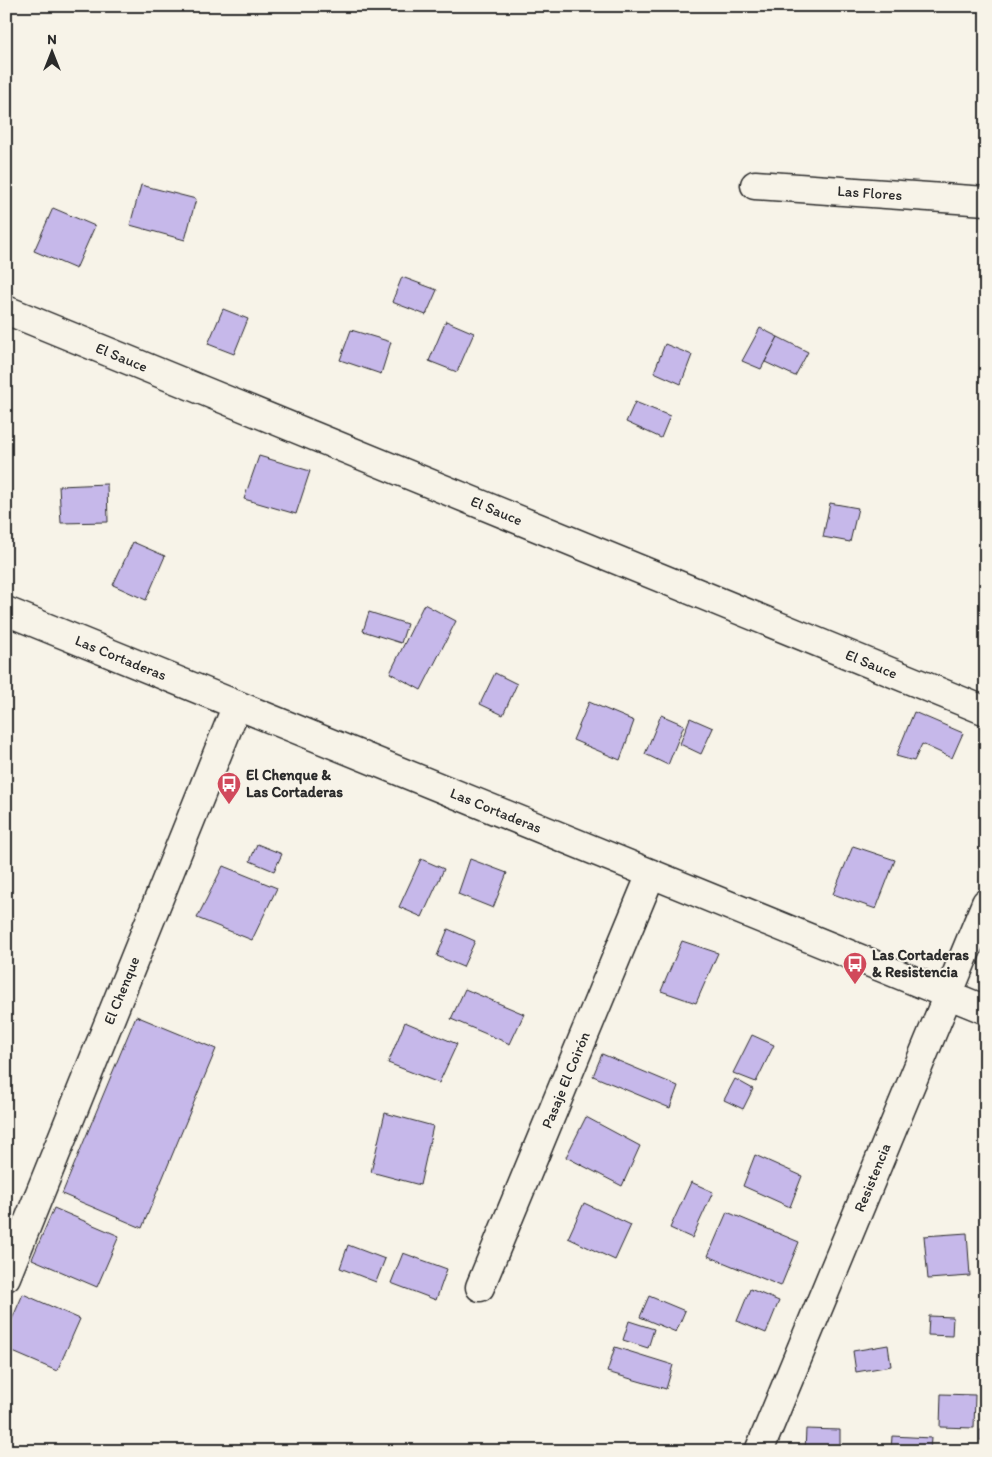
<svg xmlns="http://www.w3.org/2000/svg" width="992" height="1457" font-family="Itim,sans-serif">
<rect width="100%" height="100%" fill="#f7f3e8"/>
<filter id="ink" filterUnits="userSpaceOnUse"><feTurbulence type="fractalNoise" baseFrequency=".02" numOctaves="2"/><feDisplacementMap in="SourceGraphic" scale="10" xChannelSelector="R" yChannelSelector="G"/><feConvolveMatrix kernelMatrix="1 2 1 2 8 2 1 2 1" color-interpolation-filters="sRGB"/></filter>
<g filter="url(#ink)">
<g fill="#c6b8ea" stroke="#2b2b2b">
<path d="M141 185 196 199 185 240 130 225Z"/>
<path d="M53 208 95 226 76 269 34 251Z"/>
<path d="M402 277 437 290 426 315 392 302Z"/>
<path d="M223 309 248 319 234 354 208 344Z"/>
<path d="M446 321 474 333 457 372 429 361Z"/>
<path d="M760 328 778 337 761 369 742 361Z"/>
<path d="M351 330 391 342 381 374 340 360Z"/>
<path d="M778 337 808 352 795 376 765 362Z"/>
<path d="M665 344 692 355 681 384 654 372Z"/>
<path d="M635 402 670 416 661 438 626 422Z"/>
<path d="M259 456 310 471 296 514 244 499Z"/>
<path d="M107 484 108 522 61 523 59 486Z"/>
<path d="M6 488 12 491 6 505Z"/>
<path d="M830 503 858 508 850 542 823 537Z"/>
<path d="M133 542 165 556 146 600 113 585Z"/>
<path d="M424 604 456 621 421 690 390 673Z"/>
<path d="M369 612 407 624 401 643 363 631Z"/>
<path d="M495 673 517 684 503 715 480 704Z"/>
<path d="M589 702 634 721 620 760 573 740Z"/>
<path d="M914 712 963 733 952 758 922 744 914 761 896 756Z"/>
<path d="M661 715 684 725 668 765 645 754Z"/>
<path d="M690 718 713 728 701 754 680 744Z"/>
<path d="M257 844 282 854 274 871 250 861Z"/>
<path d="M853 846 895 860 876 909 833 894Z"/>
<path d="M421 859 444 869 422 917 399 907Z"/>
<path d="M470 859 507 873 493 908 458 894Z"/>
<path d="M223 866 277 888 252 940 197 918Z"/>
<path d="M448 929 475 941 463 967 437 956Z"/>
<path d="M682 941 718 953 696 1003 661 991Z"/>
<path d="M465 989 524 1014 510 1044 451 1019Z"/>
<path d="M136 1016 216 1049 142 1228 62 1194Z"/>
<path d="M405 1022 457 1044 439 1083 388 1063Z"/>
<path d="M752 1035 774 1045 756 1082 733 1073Z"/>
<path d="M602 1054 678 1086 670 1108 593 1076Z"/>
<path d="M735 1079 753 1089 743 1109 724 1100Z"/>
<path d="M385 1113 433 1126 420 1185 371 1172Z"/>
<path d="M586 1117 640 1146 622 1186 566 1157Z"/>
<path d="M755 1155 802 1176 790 1207 743 1186Z"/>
<path d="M691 1182 713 1192 692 1238 670 1228Z"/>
<path d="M584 1203 631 1225 615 1260 568 1238Z"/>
<path d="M54 1208 119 1236 97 1287 32 1259Z"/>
<path d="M727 1212 799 1242 781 1286 708 1256Z"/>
<path d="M967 1233 970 1276 928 1279 924 1236Z"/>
<path d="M348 1245 385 1259 376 1282 340 1268Z"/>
<path d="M403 1253 447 1269 436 1300 391 1283Z"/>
<path d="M750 1289 779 1301 766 1333 737 1321Z"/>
<path d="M23 1294 80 1319 57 1371 6 1349V1333Z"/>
<path d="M649 1296 685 1311 676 1332 640 1317Z"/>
<path d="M929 1316 953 1317 952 1336 928 1335Z"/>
<path d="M629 1321 654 1329 648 1348 623 1340Z"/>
<path d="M888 1345 891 1366 856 1372 853 1351Z"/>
<path d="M615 1347 673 1365 666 1389 607 1372Z"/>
<path d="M941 1394 975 1395 974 1428 940 1427Z"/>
<path d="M806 1429 840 1430V1451H805Z"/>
<rect x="980" y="1430" width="6" height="10"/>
<path d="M892 1436 931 1438 930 1451H891Z"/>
</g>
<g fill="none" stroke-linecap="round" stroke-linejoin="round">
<defs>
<g id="minor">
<path id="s1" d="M755 185 986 201"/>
<path id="s2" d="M6 310 986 711"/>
<path id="s3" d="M6 611 986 1010"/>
<path id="s4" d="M6 1277 237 705"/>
<path id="s5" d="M480 1287 651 874"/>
<path id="s6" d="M759 1451 986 903"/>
</g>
</defs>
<use href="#minor" stroke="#2b2b2b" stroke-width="31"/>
<use href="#minor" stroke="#f7f3e8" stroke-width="28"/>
</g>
</g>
<defs>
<symbol id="bus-pin" viewBox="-11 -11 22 30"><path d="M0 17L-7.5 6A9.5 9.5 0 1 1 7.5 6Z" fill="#d1495b" stroke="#f7f3e8"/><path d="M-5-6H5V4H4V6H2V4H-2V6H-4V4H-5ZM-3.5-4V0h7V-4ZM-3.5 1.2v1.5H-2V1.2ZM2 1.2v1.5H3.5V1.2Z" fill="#fff"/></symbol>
</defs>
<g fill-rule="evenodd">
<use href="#bus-pin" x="215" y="770" width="28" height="38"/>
<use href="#bus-pin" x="841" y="950" width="28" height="38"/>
</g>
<g text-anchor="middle" stroke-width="4" stroke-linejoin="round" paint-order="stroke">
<g font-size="15" fill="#2b2b2b" stroke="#f7f3e8">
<text dy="5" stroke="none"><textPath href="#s1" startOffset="115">Las Flores</textPath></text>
<text dy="5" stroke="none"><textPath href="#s2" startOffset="125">El Sauce</textPath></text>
<text dy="5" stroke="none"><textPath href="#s2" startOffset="530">El Sauce</textPath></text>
<text dy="5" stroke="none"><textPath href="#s3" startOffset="124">Las Cortaderas</textPath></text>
<text dy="5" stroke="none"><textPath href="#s2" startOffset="935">El Sauce</textPath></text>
<text dy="5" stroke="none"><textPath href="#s3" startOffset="529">Las Cortaderas</textPath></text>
<text dy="5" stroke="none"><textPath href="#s4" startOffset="309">El Chenque</textPath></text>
<text dy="5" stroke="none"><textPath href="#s5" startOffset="224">Pasaje El Coirón</textPath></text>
<text dy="5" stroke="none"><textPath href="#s6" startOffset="296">Resistencia</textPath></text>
</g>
<g font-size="15" font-weight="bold" fill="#2b2b2b" stroke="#f7f3e8" text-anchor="start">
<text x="246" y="780">El Chenque &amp;<tspan x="246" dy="17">Las Cortaderas</tspan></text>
<text x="872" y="960">Las Cortaderas<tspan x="872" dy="17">&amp; Resistencia</tspan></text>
</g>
</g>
<rect width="992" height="1457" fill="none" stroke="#f7f3e8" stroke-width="25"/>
<rect x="12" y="12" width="967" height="1432" fill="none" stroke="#2b2b2b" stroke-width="2" filter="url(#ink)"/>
<g transform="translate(52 52)" stroke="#f7f3e8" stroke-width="4" paint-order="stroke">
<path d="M0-4L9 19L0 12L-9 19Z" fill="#2b2b2b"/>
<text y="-8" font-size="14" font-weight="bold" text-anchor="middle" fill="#2b2b2b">N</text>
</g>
</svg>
